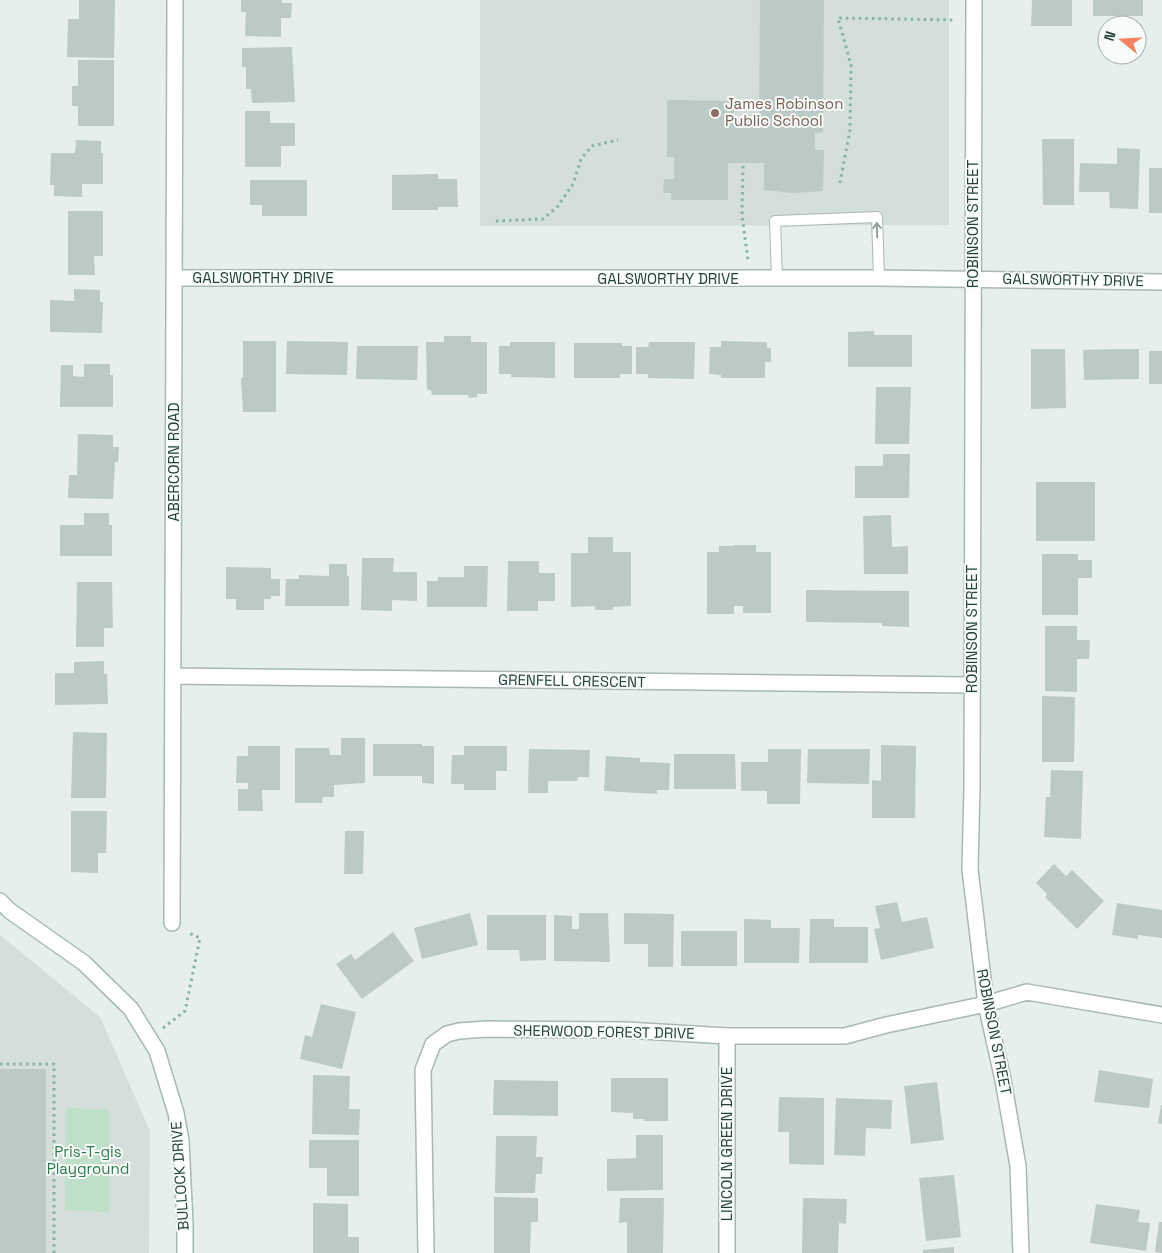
<svg xmlns="http://www.w3.org/2000/svg" width="1162" height="1253" font-family="'Space Grotesk',sans-serif">
<rect width="100%" height="100%" fill="#e6efeb"/>
<g fill="#d4dfda">
<path d="M480 0H949V225L480 226Z"/>
<path d="M0 935 100 1017 150 1131 149 1253H0Z"/>
</g>
<path fill="#bfe0c8" d="M66 1108 109 1110 110 1212 65 1210Z"/>
<g fill="#bbcac4">
<path d="M79 0H115L114 58 67 57 68 19H79Z"/>
<path d="M241 0H282V3H292L291 18H281V37L245 36 246 12H241Z"/>
<path d="M760 0H824L823 132 815 133V150H824L823 191 793 193 764 190V163H728V200H671V193H663L664 179H674V157H667V100L734 101V120L759 119Z"/>
<path d="M1032 0H1072V26H1031Z"/>
<rect x="1093" y="0" width="50" height="16"/>
<path d="M292 47 295 102 252 103 251 89H246V67H242V48Z"/>
<path d="M78 60H114V126H78V106H72V86H78Z"/>
<path d="M245 111H270V123H295V146H281V167H245Z"/>
<path d="M1042 139H1074V205H1043Z"/>
<path d="M76 140 101 141V153H103V184H82V197L54 196V185H50L51 153H75Z"/>
<path d="M1117 148 1140 149 1138 209 1110 208 1109 192H1079L1080 163 1117 164Z"/>
<rect x="1149" y="168" width="13" height="45"/>
<path d="M438 174V179H457L458 207H438V210H392V175Z"/>
<path d="M250 180H307V216H262V205H250Z"/>
<path d="M68 211H103V256H94L95 275H68Z"/>
<path d="M74 289 100 290V302H103L102 333 50 332V300L74 301Z"/>
<path d="M874 331V335H912V367H848V332Z"/>
<path d="M444 336H471V342H487V394H477V397L469 398 468 395H432L431 390H427L426 342H444Z"/>
<path d="M243 341H276V412H243L241 378H243Z"/>
<path d="M287 341 348 342 347 375 286 374Z"/>
<path d="M721 341 767 342V348H771V362H765V378H721V375L709 374 710 347H721Z"/>
<path d="M510 342H555V378L511 377V374H499V346H510Z"/>
<path d="M649 342H695L694 379 648 378V374H636V347H648Z"/>
<path d="M574 343H622V346H632V374H620V378H574Z"/>
<path d="M357 346H418L417 380 356 379Z"/>
<path d="M1031 349H1065L1066 408 1031 409Z"/>
<path d="M1117 349H1139V379L1084 380 1083 350Z"/>
<rect x="1149" y="351" width="13" height="33"/>
<path d="M84 364H110V375H113V407H60L61 365H73V376L84 377Z"/>
<path d="M876 387H911L909 444H875Z"/>
<path d="M78 434 113 435V447H119L118 462H115L113 499 68 498 69 475H77Z"/>
<path d="M883 454H910L909 498H855V466H883Z"/>
<rect x="1036" y="482" width="59" height="59"/>
<path d="M84 513H109V525H112V556H60V525H84Z"/>
<path d="M891 515 892 547 908 546V574H864L863 516Z"/>
<path d="M588 537H613V552H631V606L613 607V610H595V606L571 607V553H588Z"/>
<path d="M734 545H756V552H771V613H743V606H734V614H707V552H719V546H734Z"/>
<path d="M1042 554H1078V560H1092V578H1078V615H1042Z"/>
<path d="M362 558H394L393 572H417V601L392 600V611L361 610Z"/>
<path d="M508 561H539V573H555V601H538V611H507Z"/>
<path d="M329 564H347V576H349V606H285L286 579H299V575L329 576Z"/>
<path d="M464 566H488L487 607H427V581H438V577H464Z"/>
<path d="M226 567 271 568V579H280V596H271V599H264V610H236V599H226Z"/>
<path d="M77 582H112L113 628H104V647H76Z"/>
<path d="M806 590 909 591V627L882 626V623L806 622Z"/>
<path d="M1045 626H1077V640H1090L1089 659H1077V692L1045 691Z"/>
<path d="M104 661V674L107 673 108 704 55 705V673H74V662Z"/>
<path d="M1042 696 1075 697 1074 762H1042Z"/>
<path d="M73 732 107 733 106 798H71Z"/>
<path d="M341 738H365V783L334 785V797H323L322 803H295V748H329L330 755H341Z"/>
<path d="M373 744H422V746H434V784L422 783V776H373Z"/>
<path d="M881 745 916 746 915 818H872V780L881 781Z"/>
<path d="M248 746H280V790H262L263 811H238V789H248V783H236L237 756H248Z"/>
<path d="M464 746H507V771H496V790H464V784H451L452 755H464Z"/>
<path d="M529 749 590 750 589 777H578L577 781H548V793H528Z"/>
<path d="M768 749H801L800 804H767V791H741V762H768Z"/>
<path d="M808 749H870L869 784 807 783Z"/>
<path d="M674 754H735L736 789H674Z"/>
<path d="M606 756 640 758V762L670 763 669 790H657V794L604 791Z"/>
<path d="M1051 770 1083 771 1081 839 1044 837 1046 797H1050Z"/>
<path d="M71 811H107L106 853H98V873L71 872Z"/>
<path d="M345 831H364L363 874H344Z"/>
<path d="M1054 864 1066 876 1072 870 1104 901 1077 929 1045 897 1047 894 1036 883Z"/>
<path d="M897 902 902 922 927 917 934 948 881 960 874 929 880 928 875 906Z"/>
<path d="M1117 903 1162 910V938L1138 935V939L1112 935Z"/>
<path d="M470 913 478 945 422 959 414 928Z"/>
<path d="M579 913H608L610 962 554 961V915L572 916V929H579Z"/>
<path d="M624 913 674 914 673 967H648V944H624Z"/>
<path d="M487 915H546V960L520 961 519 950H487Z"/>
<path d="M744 919 771 920V928H800L799 963H744Z"/>
<path d="M810 919H834V927H868V963H809Z"/>
<rect x="681" y="931" width="56" height="35"/>
<path d="M393 932 414 961 362 999 336 964 351 954 355 960Z"/>
<path d="M321 1004 356 1012 342 1069 300 1059 305 1035 312 1037Z"/>
<rect x="0" y="1069" width="46" height="184"/>
<path d="M1099 1070 1153 1079 1149 1108 1094 1102Z"/>
<path d="M313 1075 350 1076 349 1109H360L359 1135 312 1134Z"/>
<path d="M611 1078H668V1121H644V1119H633V1113L611 1112Z"/>
<path d="M494 1080 558 1081V1116L493 1115Z"/>
<path d="M937 1082 944 1140 911 1144 904 1086Z"/>
<path d="M779 1097 824 1098V1165L789 1164V1132H778Z"/>
<path d="M836 1098 892 1100 891 1129 866 1128 865 1156 834 1155Z"/>
<path d="M1161 1105H1162V1124L1158 1123Z"/>
<path d="M636 1135H663V1190L607 1191V1159L636 1158Z"/>
<path d="M496 1136H537L536 1157H543L542 1174H536L535 1193H495Z"/>
<path d="M309 1140H359V1196H327V1168H309Z"/>
<path d="M954 1175 961 1237 926 1241 919 1178Z"/>
<path d="M494 1197 538 1198V1222H531L530 1253H494Z"/>
<path d="M620 1198H664L663 1253H627V1222L619 1223Z"/>
<path d="M803 1198 847 1199 846 1224 839 1223 838 1253H802Z"/>
<path d="M313 1203 348 1204V1237H359V1253H313Z"/>
<path d="M1096 1204 1140 1210 1138 1222 1150 1223 1146 1251 1090 1243Z"/>
<path d="M1159 1222H1162V1253L1155 1252Z"/>
<path d="M954 1247V1253H923V1250Z"/>
</g>
<g fill="none" stroke-linecap="round" stroke-linejoin="round">
<defs>
<path id="lane" d="M777 279 775 221 877 217 879 278"/>
<g id="street">
<path d="M974 0 972 788 970 869 986 1004 1003 1080 1018 1166 1021 1253"/>
<path d="M175 278H879L1162 282"/>
<path d="M173 676 971 685"/>
<path d="M172 923 175 0"/>
<path d="M727 1036V1253"/>
<path d="M426 1253 423 1070 433 1044 447 1034 459 1031 486 1029 626 1030 727 1036H845L886 1025 986 1004 1027 992 1162 1015"/>
</g>
<path id="secondary" d="M0 901 10 911 84 963 131 1009 157 1051 176 1113 181 1141 185 1224V1253"/>
</defs>
<use href="#lane" stroke="#a8b8b2" stroke-width="12"/>
<use href="#street" stroke="#a8b8b2" stroke-width="18"/>
<use href="#secondary" stroke="#a4bbb3" stroke-width="18"/>
<g stroke="#86b3a5" stroke-width="3" stroke-dasharray="2.5 4" stroke-linecap="butt">
<path d="M743 166 742 215 748 261"/>
<path d="M840 183 850 130 851 65 838 18 956 20"/>
<path d="M496 221 543 219 558 206 573 184 581 159 592 146 618 140"/>
<path d="M163 1028 185 1011 200 938 187 932"/>
<path d="M0 1064H54V1253"/>
</g>
<use href="#lane" stroke="#fff" stroke-width="10"/>
<use href="#street" stroke="#fff" stroke-width="15"/>
<use href="#secondary" stroke="#fff" stroke-width="15"/>
</g>
<defs><path id="oneway-shaft" d="M-6 0H5M1.5-3L5.5 0L1.5 3" fill="none" stroke-width="1.6" stroke-linecap="round" stroke-linejoin="round" transform="scale(1.25)"/></defs>
<use stroke="#92a09c" href="#oneway-shaft" transform="translate(877 230) rotate(-92)"/>
<circle fill="#8d6e63" stroke="#f7fbf9" stroke-width="2" cx="715" cy="113" r="5"/>
<g text-anchor="middle" stroke-width="4" stroke-linejoin="round" paint-order="stroke">
<g font-size="15" fill="#785e54" stroke="#f7fbf9" text-anchor="start">
<text x="725" y="109">James Robinson<tspan x="725" dy="17">Public School</tspan></text>
</g>
<g font-size="15" fill="#24423a" stroke="#f7fbf9">
<text transform="translate(973 224) rotate(-90)" y="5">ROBINSON STREET</text>
<text x="263" y="283">GALSWORTHY DRIVE</text>
<text x="668" y="284">GALSWORTHY DRIVE</text>
<text transform="translate(1073 280) rotate(1)" y="5">GALSWORTHY DRIVE</text>
<text transform="translate(174 462) rotate(-90)" y="5">ABERCORN ROAD</text>
<text transform="translate(972 629) rotate(-90)" y="5">ROBINSON STREET</text>
<text transform="translate(572 681) rotate(1)" y="5">GRENFELL CRESCENT</text>
<text transform="translate(604 1032) rotate(1)" y="5">SHERWOOD FOREST DRIVE</text>
<text transform="translate(994 1032) rotate(79)" y="5">ROBINSON STREET</text>
<text transform="translate(727 1144) rotate(-90)" y="5">LINCOLN GREEN DRIVE</text>
<text transform="translate(180 1176) rotate(-94)" y="5">BULLOCK DRIVE</text>
</g>
<g font-size="15" fill="#2d7a4b" stroke="#f7fbf9">
<text x="88" y="1157">Pris-T-gis<tspan x="88" dy="17">Playground</tspan></text>
</g>
</g>
<g transform="translate(1122 40) rotate(288)"><circle r="24" fill="#f7fbf9" stroke="#a3b1ad"/>
<path d="M0-4L9 19L0 12L-9 19Z" fill="#f4845f"/>
<text y="-8" font-size="14" font-weight="bold" text-anchor="middle" fill="#24423a">N</text>
</g>
</svg>
